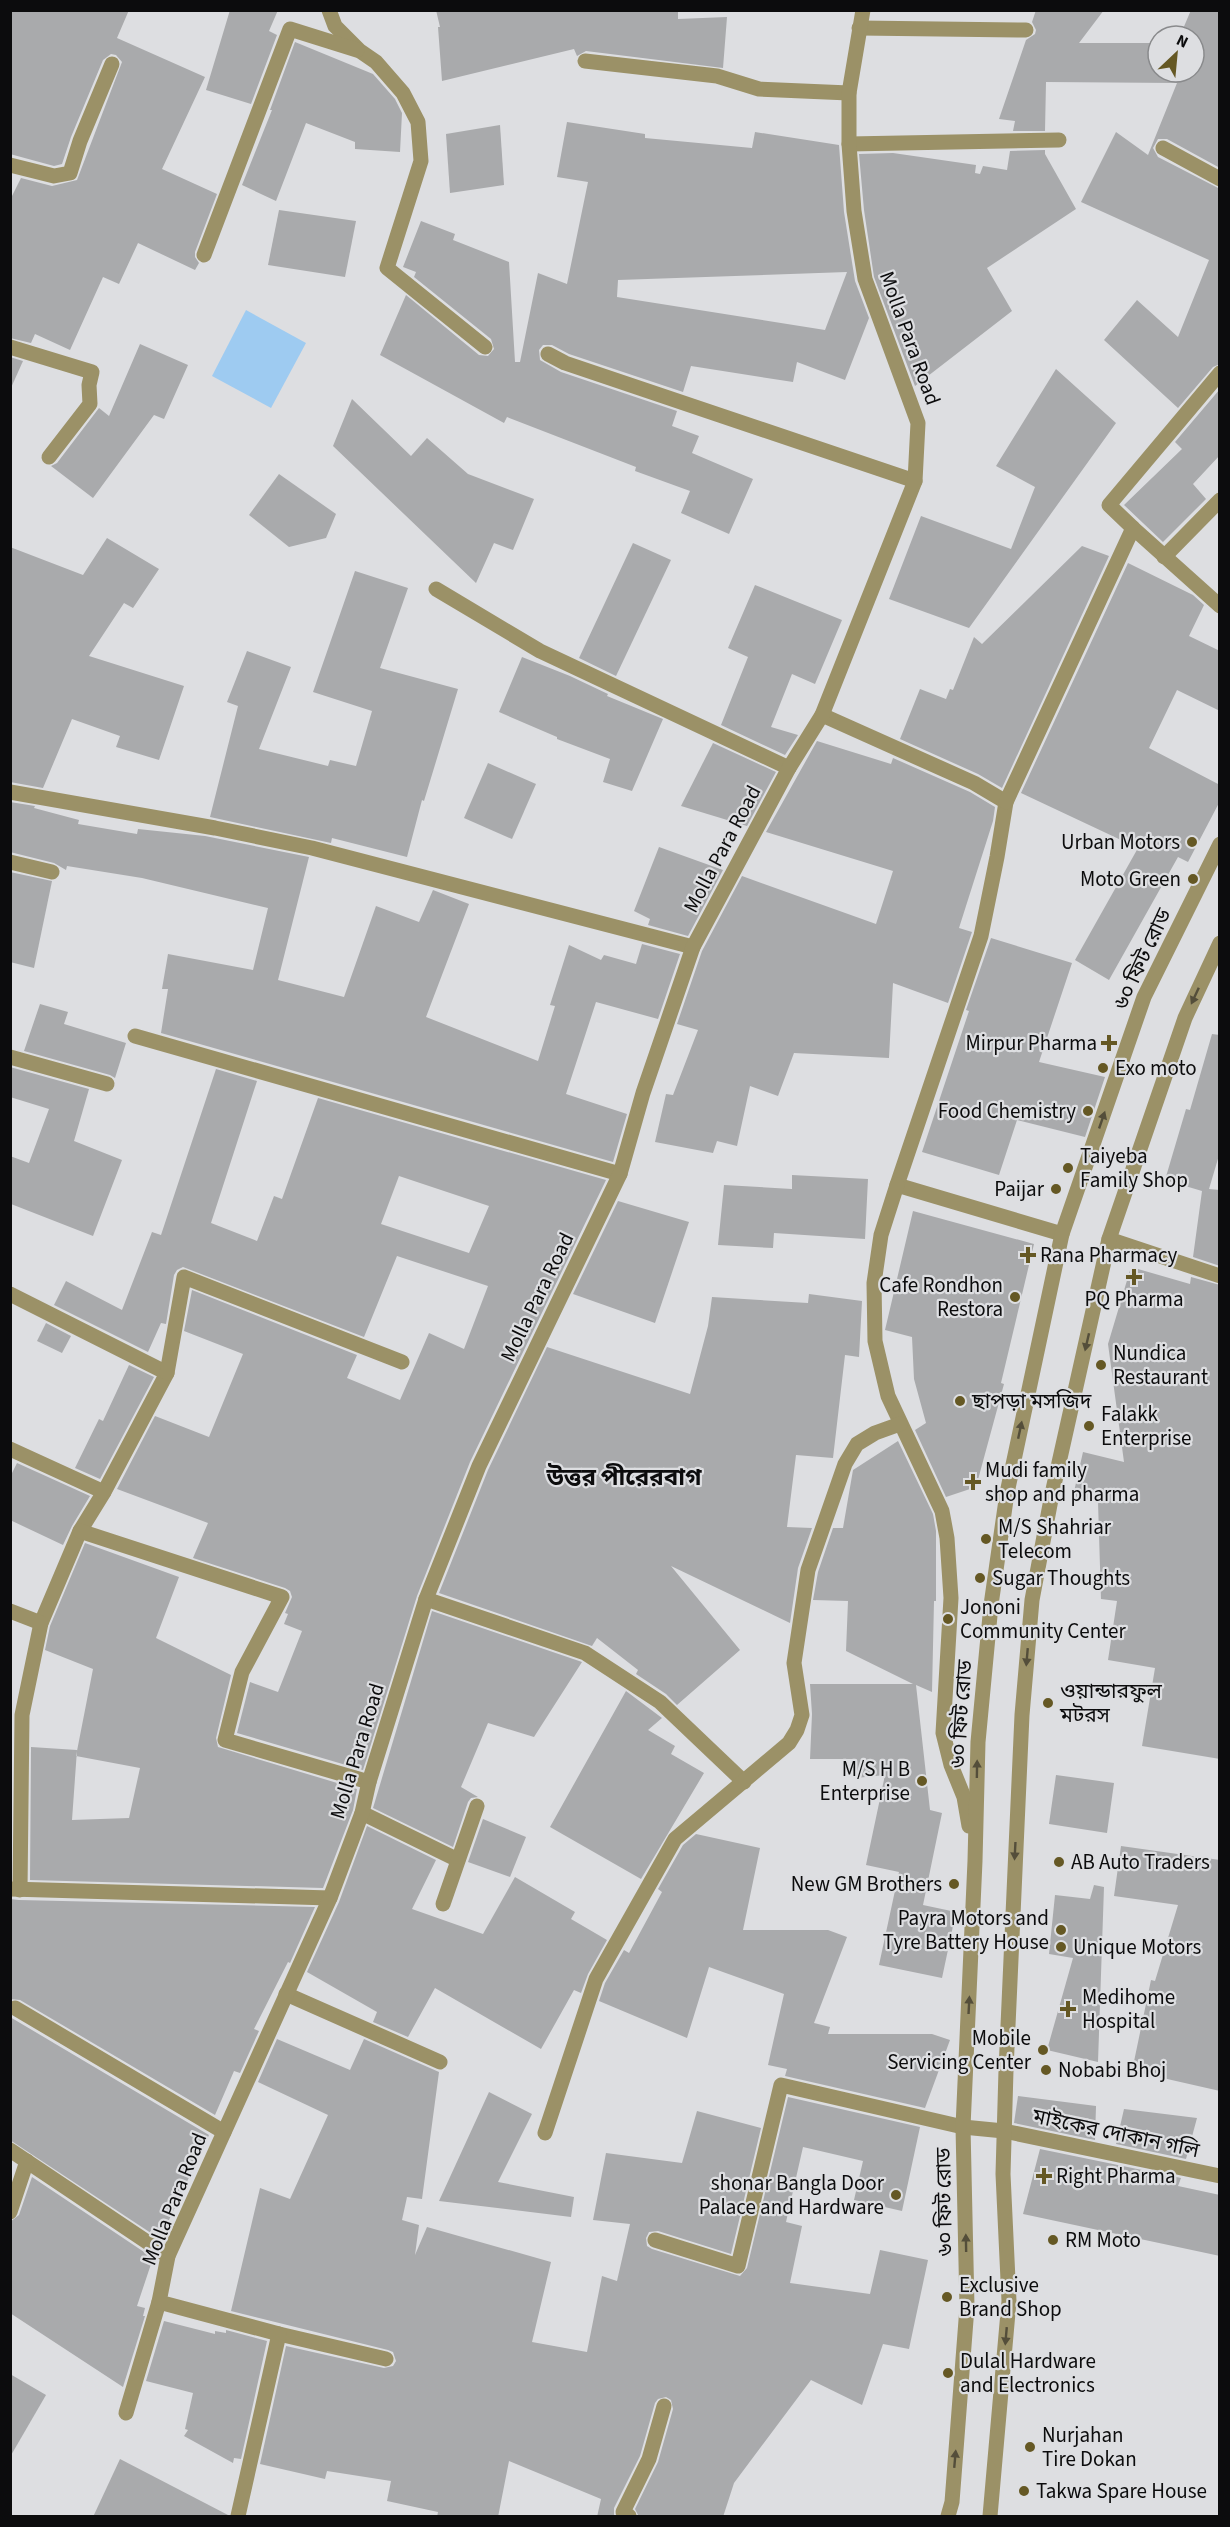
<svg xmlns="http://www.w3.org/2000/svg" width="1230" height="2527" font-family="'Source Sans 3','Noto Sans Bengali',sans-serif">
<rect width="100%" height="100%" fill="#dddee1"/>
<path fill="#9ecbf1" d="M246 310 306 343 271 408 212 376Z"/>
<g fill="#a9aaac" fill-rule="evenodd">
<path d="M10 10H129L117 38 205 77 162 169 217 194 195 252V257L199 263 195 270 138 243 119 284 103 277 70 350 35 334 31 343 10 338V200L21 178 52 186 77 180 122 62 116 55 111 54 103 60 71 137 62 164 54 166 10 154Z"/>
<path d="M230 10H278L269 31 277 35 251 104 206 90Z"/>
<path d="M436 10H678V19L727 17 723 68 586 51 577 56 574 49 442 81 438 27H440Z"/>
<path d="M1036 10H1104L1079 43H1158V72H1194V36H1180L1191 10H1220V168L1167 139H1158L1153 148 1158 157 1220 189V364L1213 367 1178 408 1104 340 1137 300 1178 337 1209 260 1081 202 1116 132 1148 155 1177 83 1046 82 1045 131H1013L1015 121 999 119 1026 40 1035 34 1036 30 1032 22Z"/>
<path d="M295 42 373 74 395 99 402 113 400 152 355 149V142L306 123 276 201 242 185 272 110H270Z"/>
<path d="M567 122 645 134V138L752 148 755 132 839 145 844 212 855 281 869 318 845 380 797 362 793 382 691 366 683 392 569 354 552 345H543L539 350 540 360 561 372 677 411 672 426 699 436 692 453 753 479 729 534 681 513 690 491 635 471 636 467 507 417 504 423 380 355 406 295 479 355 488 356 494 349 491 339 414 277 416 272 403 267 421 221 455 234 453 240 509 262 515 362H520L538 273 567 284 588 182 557 177ZM847 272 825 330 617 297 618 280Z"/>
<path d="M500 125 504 185 450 193 446 134Z"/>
<path d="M1045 150V154L1076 209 987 268 1012 311 915 386 874 277 864 210 859 154 893 153 976 165 975 173 980 174 983 166 1007 170 1010 151Z"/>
<path d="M279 210 356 221 345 277 268 265Z"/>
<path d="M140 344 188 365 164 419 154 415 93 498 51 466 57 463 99 408 109 416Z"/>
<path d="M10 357 23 361 10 390Z"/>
<path d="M1056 369 1116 423 969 628 889 599 921 516 1011 549 1035 487 996 466Z"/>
<path d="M1220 389V455L1193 484 1206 499 1163 542 1124 505 1182 449 1175 442Z"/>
<path d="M352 399 411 456 427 438 468 474 534 499 513 550 494 543 476 583 333 446Z"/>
<path d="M279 474 336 514 326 538 289 547 249 515Z"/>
<path d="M107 538 159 569 133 608 124 603 89 656 184 686 159 760 116 747 120 736 72 719 43 788 10 782V547L83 575Z"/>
<path d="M633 543 671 560 616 676 579 658Z"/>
<path d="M1082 546 1109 556 1002 788 978 774 900 739 920 689 946 699 950 689 953 690 974 637 982 644Z"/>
<path d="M1128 563 1193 595 1204 605 1189 636 1220 651V711L1177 690 1149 748 1220 785V801L1188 862 1178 857 1109 980 1075 960 1138 848 1021 793Z"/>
<path d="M355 571 408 588 380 668 458 689 424 801 422 800 407 857 332 838 331 843 210 817 238 706 227 702 247 651 291 667 259 749 328 766 330 760 356 766 372 711 313 692Z"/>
<path d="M755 585 842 620 815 684 792 674 771 727 798 735 785 755 721 725 748 657 728 648Z"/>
<path d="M522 657 570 676 608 694 607 696 663 719 632 791 603 782 610 759 557 739V737L499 712Z"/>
<path d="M817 741 891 764 893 758 970 792 995 807 993 821 959 928 972 932 948 1003 893 983 889 1058 794 1053 778 1096 750 1086 737 1146 717 1141 713 1153 655 1142 666 1094 673 1095 698 1030 677 1024 702 951 742 876 876 924 893 871 766 832Z"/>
<path d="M713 743 776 772 747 826 681 806Z"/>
<path d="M488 763 536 784 512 839 464 818Z"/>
<path d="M10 802 35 806 34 808 79 820 78 824 137 834 138 829 205 836 309 857 278 980 344 997 376 906 419 922 433 890 469 904 426 1017 538 1061 555 1006 550 1005 569 945 601 960 604 955 636 964 642 944 680 954 658 1019 596 1002 566 1094 627 1114 613 1162 161 1033 168 989H162L168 954 253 970 268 908 142 878 67 866 66 870 54 863 10 852Z"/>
<path d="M659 847 723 870 688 936 648 925 650 919 634 911Z"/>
<path d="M10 872 52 881 34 968 10 962Z"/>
<path d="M991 938 1072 963 1039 1062 1105 1077 1085 1137 1017 1120 999 1175 922 1152 969 1011 966 1010Z"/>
<path d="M40 1004 68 1012 64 1024 126 1043 115 1078 110 1075 24 1051Z"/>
<path d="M1212 1034 1220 1035V1152L1209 1189 1220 1190V1266L1193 1257 1202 1191 1165 1180 1186 1109 1190 1110Z"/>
<path d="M10 1067 89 1089 74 1141 122 1160 93 1236 11 1204 10 1156 29 1163 49 1109 10 1097Z"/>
<path d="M216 1069 257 1081 211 1223 257 1241 274 1196 282 1199 318 1098 606 1180 470 1462 417 1596 363 1770 237 1733 250 1682 278 1692 302 1631 284 1624 288 1614 285 1613 292 1597 290 1591 285 1588 193 1558 208 1523 117 1489 155 1416 209 1437 243 1354 184 1331 192 1290 357 1355 347 1378 400 1400 429 1333 464 1349 488 1286 397 1256 364 1337 183 1267 177 1270 174 1275 166 1324 161 1323 148 1352 54 1305 66 1281 122 1310 152 1232 161 1235ZM399 1176 489 1206 469 1253 381 1224Z"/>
<path d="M792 1175 868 1179 865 1239 774 1233 773 1248 718 1245 724 1185 792 1189Z"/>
<path d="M618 1201 689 1222 655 1323 573 1294Z"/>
<path d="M913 1211 1034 1244 1001 1383 1004 1384 976 1487 946 1497 915 1430 926 1423 914 1379 912 1337 885 1330Z"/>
<path d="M1131 1267 1190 1284 1191 1277 1220 1285V1759L1142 1746 1155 1668 1108 1660 1117 1601 1101 1599 1098 1502 1073 1496 1083 1452 1124 1462 1108 1344Z"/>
<path d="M809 1294 862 1301 859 1357 845 1355 833 1458 796 1455 787 1527 812 1528 798 1568 790 1623 671 1566 740 1650 677 1705 666 1694 636 1674 638 1670 597 1638 592 1646 439 1593 488 1470 547 1347 690 1394 708 1326 712 1297 808 1303Z"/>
<path d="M46 1323 71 1336 62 1353 37 1341Z"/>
<path d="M129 1365 154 1377 100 1479 75 1468 99 1419 103 1421Z"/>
<path d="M898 1441 933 1514 936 1531V1601H934L932 1692 916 1685 930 1810 942 1813 923 1905 956 1912 942 1978 879 1965 899 1872 866 1865 885 1775 856 1778 853 1759H810L812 1714 810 1684H913L846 1651 848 1601 813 1600 818 1572 833 1528H843L853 1470Z"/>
<path d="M17 1463 90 1496 72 1526 63 1545 10 1520V1477Z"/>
<path d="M85 1543 179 1577 156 1638 231 1675 216 1738 218 1747 357 1789 353 1810 323 1888 30 1880 31 1747 77 1750 72 1820 129 1818 140 1768 76 1756 93 1669 45 1650 50 1626Z"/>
<path d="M432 1611 582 1662 534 1737 488 1723 461 1787 478 1797 471 1798 468 1802 453 1847 373 1808Z"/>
<path d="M626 1691 662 1718 648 1730 675 1746 671 1754 704 1773 641 1879 550 1827Z"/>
<path d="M1056 1775 1114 1783 1107 1833 1049 1824Z"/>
<path d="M483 1819 526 1837 510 1877 468 1862Z"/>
<path d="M367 1826 436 1860 412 1909 483 1934 515 1877 575 1912 571 1919 607 1940 588 1974 581 1993 574 1990 541 2049 435 1988 408 2037 373 2022 377 2012 307 1972 339 1902Z"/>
<path d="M696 1834 760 1848 743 1930H828L847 1937 814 2023 830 2027 828 2034H932L950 2040 925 2108 785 2076 787 2069 768 2065 784 1994 709 1967 687 2038 599 2001 605 1983 624 1950 629 1953 662 1892 658 1889 683 1845Z"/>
<path d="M1121 1846 1220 1860V2091L1132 2071 1151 1980 1155 1981 1178 1905 1114 1896Z"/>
<path d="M1094 1885 1104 1887 1098 2062 1047 2050 1073 1958 1049 1954 1055 1895 1090 1899Z"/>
<path d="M10 1899 19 1900 315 1907 290 1963 288 1962 254 2029 259 2031 240 2073 234 2071 215 2115 20 2000 10 1999Z"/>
<path d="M10 2017 209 2135 160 2239 10 2140Z"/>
<path d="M277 2039 350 2070 364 2039 439 2072 422 2199 407 2197 402 2220 419 2225 415 2255 427 2227 551 2262 532 2342 587 2352 602 2276 617 2281 630 2224 593 2220 606 2153 682 2163 697 2111 761 2128 731 2254 658 2231 649 2232 646 2238 647 2246 652 2249 740 2276 747 2268 788 2097 920 2127 902 2211 854 2200 863 2161 803 2147 786 2222 802 2226 790 2283 870 2294 880 2250 928 2260 909 2349 883 2344 862 2405 811 2380 734 2483 723 2517H639L635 2509 658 2462 673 2409 671 2400 666 2397 658 2399 655 2403 640 2456 614 2508V2517H597L601 2499 509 2461 498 2517H437L438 2512 387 2501 391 2481 327 2471 325 2479 260 2464 286 2346 384 2368 393 2366 396 2361 393 2352 388 2350 231 2311 260 2188 290 2199 328 2115 258 2082Z"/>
<path d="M489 2092 532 2114 498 2182 574 2197 571 2217 439 2201Z"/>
<path d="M1018 2096 1096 2106 1095 2140 1014 2123Z"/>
<path d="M1124 2109 1197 2118 1186 2159 1116 2144Z"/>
<path d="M1040 2149 1181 2178 1178 2186 1220 2195V2256L1023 2214Z"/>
<path d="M32 2177 153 2258 137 2306 145 2308 143 2316H145L123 2387 10 2313V2222L19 2215Z"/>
<path d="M164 2321 215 2334V2331L226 2333V2330L267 2341 241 2459 234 2458 233 2463 184 2436 188 2430 185 2429 193 2393 146 2381Z"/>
<path d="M10 2374 46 2395 10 2457Z"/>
<path d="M120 2459 228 2515 229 2517H93Z"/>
</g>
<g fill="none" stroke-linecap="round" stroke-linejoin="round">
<g stroke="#9b9167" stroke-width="15">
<path d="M329 10 335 26 360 51 376 62 403 93 418 122 421 161 387 268 485 347"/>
<path d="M859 28 1026 30"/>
<path d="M585 61 717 76 759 89 849 93"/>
<path d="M849 144 1059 140"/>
<path d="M1163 148 1220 179"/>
<path d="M10 165 54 176 70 173 80 141 112 64"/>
<path d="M204 255 290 29 357 50"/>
<path d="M10 347 92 372 89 385 90 404 49 457"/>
<path d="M548 354 565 363 915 481"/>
<path d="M1133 528 1109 505 1220 373"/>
<path d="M1164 557 1220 500"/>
<path d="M436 589 540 651 789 768"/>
<path d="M822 715 974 783 1006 802 997 857 981 936 897 1185 1062 1234"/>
<path d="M10 792 215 828 312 848 693 947"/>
<path d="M1006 802 1133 528 1220 606"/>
<path d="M10 862 52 872"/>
<path d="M135 1036 620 1174"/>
<path d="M10 1057 107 1084"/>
<path d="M897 1185 881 1235 874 1283 875 1341 888 1396 942 1511 947 1538 951 1598 943 1733 951 1765 964 1797 969 1826"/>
<path d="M1109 1239 1220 1276"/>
<path d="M10 1294 167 1373 104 1492 80 1531 41 1623 22 1715 20 1890"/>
<path d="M167 1373 184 1277 402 1362"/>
<path d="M10 1449 104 1492"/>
<path d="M80 1531 282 1597 242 1672 225 1740 369 1782"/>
<path d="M426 1599 585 1653 660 1702 744 1782"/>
<path d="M10 1611 41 1623"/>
<path d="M362 1813 458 1860"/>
<path d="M10 1889 330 1898"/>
<path d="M443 1904 477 1806"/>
<path d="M286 1994 440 2062"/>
<path d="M15 2008 224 2132"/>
<path d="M545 2133 596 1979 675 1839 789 1743 797 1730 802 1715 794 1663 808 1570 845 1464 857 1444 875 1433 900 1424"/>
<path d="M10 2150 168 2256"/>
<path d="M10 2212 27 2161"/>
<path d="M655 2240 738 2266 781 2085 963 2127 1004 2131 1220 2176"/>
<path d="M279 2334 386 2359"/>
<path d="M126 2413 159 2302"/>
<path d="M238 2516 279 2334 159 2302 168 2256 330 1898 362 1813 369 1782 426 1599 479 1466 620 1174 643 1093 693 947 789 768 822 715 915 481 918 423 865 279 854 211 849 144V93L863 10"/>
<path d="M629 2516 623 2512 649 2459 664 2406"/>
<path d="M948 2516 952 2502 967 2307 963 2127 975 1861 978 1742 991 1605 1007 1493 1062 1234 1144 997 1220 844"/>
<path d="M990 2516 1009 2301 1003 2174 1006 2070 1022 1715 1032 1600 1052 1494 1109 1239 1185 1018 1220 943"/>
</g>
</g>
<defs><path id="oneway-solid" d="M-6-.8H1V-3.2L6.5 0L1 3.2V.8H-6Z" transform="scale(1.5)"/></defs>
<g fill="#544e3a">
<use href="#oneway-solid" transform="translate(1195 996) rotate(115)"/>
<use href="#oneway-solid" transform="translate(1102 1120) rotate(-71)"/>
<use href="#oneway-solid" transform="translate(1087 1342) rotate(103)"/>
<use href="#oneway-solid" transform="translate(1020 1430) rotate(-78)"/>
<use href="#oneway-solid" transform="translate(1027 1657) rotate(95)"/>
<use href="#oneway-solid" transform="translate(977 1769) rotate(-89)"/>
<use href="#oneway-solid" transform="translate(1015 1851) rotate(93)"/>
<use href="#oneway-solid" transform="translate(969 2005) rotate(-87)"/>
<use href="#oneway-solid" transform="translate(966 2243) rotate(-91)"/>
<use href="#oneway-solid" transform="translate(1006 2336) rotate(95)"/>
<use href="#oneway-solid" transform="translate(955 2459) rotate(-85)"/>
</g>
<g fill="#655824" stroke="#dddee1" stroke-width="2">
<circle cx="1192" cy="842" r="6"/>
<circle cx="1193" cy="879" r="6"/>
<path d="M1106 1034h6v6h6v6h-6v6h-6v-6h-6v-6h6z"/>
<circle cx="1103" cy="1068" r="6"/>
<circle cx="1088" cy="1111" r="6"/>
<circle cx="1068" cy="1168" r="6"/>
<circle cx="1056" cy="1189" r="6"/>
<path d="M1025 1246h6v6h6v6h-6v6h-6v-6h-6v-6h6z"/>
<path d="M1131 1268h6v6h6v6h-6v6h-6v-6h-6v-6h6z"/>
<circle cx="1015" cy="1297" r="6"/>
<circle cx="1101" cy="1365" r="6"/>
<circle cx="960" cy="1401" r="6"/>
<circle cx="1089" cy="1426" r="6"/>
<path d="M970 1473h6v6h6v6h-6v6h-6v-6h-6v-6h6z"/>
<circle cx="986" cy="1539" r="6"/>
<circle cx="980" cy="1578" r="6"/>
<circle cx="948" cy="1619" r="6"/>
<circle cx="1048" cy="1703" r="6"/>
<circle cx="922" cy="1781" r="6"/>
<circle cx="1059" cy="1862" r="6"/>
<circle cx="954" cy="1884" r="6"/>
<circle cx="1061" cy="1930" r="6"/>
<circle cx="1061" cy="1947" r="6"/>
<path d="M1065 2000h6v6h6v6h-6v6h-6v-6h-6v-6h6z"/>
<circle cx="1043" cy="2050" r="6"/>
<circle cx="1046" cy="2070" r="6"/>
<path d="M1041 2167h6v6h6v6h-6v6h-6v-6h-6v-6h6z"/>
<circle cx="896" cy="2195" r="6"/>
<circle cx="1053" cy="2240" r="6"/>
<circle cx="947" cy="2297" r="6"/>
<circle cx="948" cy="2373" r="6"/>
<circle cx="1030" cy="2447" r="6"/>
<circle cx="1024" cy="2491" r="6"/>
</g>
<g text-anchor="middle" stroke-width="4.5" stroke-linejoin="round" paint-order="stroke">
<g font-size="21" fill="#0c0c0d" stroke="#dddee1">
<text transform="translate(910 338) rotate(70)" y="7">Molla Para Road</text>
<text transform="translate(722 849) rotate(-62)" y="7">Molla Para Road</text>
<text transform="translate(1142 959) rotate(-65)" y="7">৬০ ফিট রোড</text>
<text transform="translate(537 1297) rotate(-64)" y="7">Molla Para Road</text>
<text transform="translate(961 1714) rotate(-86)" y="7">৬০ ফিট রোড</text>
<text transform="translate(357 1751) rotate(-73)" y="7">Molla Para Road</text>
<text transform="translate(1116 2133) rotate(12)" y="7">মাইকের দোকান গলি</text>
<text transform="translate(174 2199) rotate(-68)" y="7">Molla Para Road</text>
<text transform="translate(944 2202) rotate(-91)" y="7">৬০ ফিট রোড</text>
</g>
<g font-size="21" fill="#0c0c0d" stroke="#dddee1" text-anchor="start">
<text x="1180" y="849" text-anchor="end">Urban Motors</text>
<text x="1181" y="886" text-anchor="end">Moto Green</text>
<text x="1097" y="1050" text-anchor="end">Mirpur Pharma</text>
<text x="1115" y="1075">Exo moto</text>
<text x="1076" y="1118" text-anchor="end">Food Chemistry</text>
<text x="1080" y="1163">Taiyeba<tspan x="1080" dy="24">Family Shop</tspan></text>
<text x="1044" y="1196" text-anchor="end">Paijar</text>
<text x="1040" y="1262">Rana Pharmacy</text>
<text x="1003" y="1292" text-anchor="end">Cafe Rondhon<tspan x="1003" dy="24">Restora</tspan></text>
<text x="1134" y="1306" text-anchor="middle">PQ Pharma</text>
<text x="1113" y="1360">Nundica<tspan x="1113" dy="24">Restaurant</tspan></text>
<text x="972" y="1408">ছাপড়া মসজিদ</text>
<text x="1101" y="1421">Falakk<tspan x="1101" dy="24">Enterprise</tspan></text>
<text x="985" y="1477">Mudi family<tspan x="985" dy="24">shop and pharma</tspan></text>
<text x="998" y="1534">M/S Shahriar<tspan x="998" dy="24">Telecom</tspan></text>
<text x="992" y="1585">Sugar Thoughts</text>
<text x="960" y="1614">Jononi<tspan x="960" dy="24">Community Center</tspan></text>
<text x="1060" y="1698">ওয়ান্ডারফুল<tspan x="1060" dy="24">মটরস</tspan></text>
<text x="910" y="1776" text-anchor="end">M/S H B<tspan x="910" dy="24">Enterprise</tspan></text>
<text x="1071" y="1869">AB Auto Traders</text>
<text x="942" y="1891" text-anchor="end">New GM Brothers</text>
<text x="1049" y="1925" text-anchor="end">Payra Motors and<tspan x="1049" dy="24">Tyre Battery House</tspan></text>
<text x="1073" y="1954">Unique Motors</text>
<text x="1082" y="2004">Medihome<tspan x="1082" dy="24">Hospital</tspan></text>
<text x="1031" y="2045" text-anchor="end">Mobile<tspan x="1031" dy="24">Servicing Center</tspan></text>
<text x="1058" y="2077">Nobabi Bhoj</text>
<text x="1056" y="2183">Right Pharma</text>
<text x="884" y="2190" text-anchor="end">shonar Bangla Door<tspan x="884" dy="24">Palace and Hardware</tspan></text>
<text x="1065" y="2247">RM Moto</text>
<text x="959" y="2292">Exclusive<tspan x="959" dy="24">Brand Shop</tspan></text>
<text x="960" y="2368">Dulal Hardware<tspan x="960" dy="24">and Electronics</tspan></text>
<text x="1042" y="2442">Nurjahan<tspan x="1042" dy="24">Tire Dokan</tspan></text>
<text x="1036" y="2498">Takwa Spare House</text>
</g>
<g font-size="24" font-weight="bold" fill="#0c0c0d" stroke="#dddee1">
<text x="624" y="1485">উত্তর পীরেরবাগ</text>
</g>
</g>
<rect width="1230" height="2527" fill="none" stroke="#0c0c0d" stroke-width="24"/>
<g transform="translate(1176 54) rotate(26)"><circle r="28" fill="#dddee1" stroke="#898a8c" stroke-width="1.5"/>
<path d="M0-4.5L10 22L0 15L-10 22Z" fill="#655824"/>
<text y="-9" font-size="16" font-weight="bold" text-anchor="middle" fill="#0c0c0d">N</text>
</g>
</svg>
